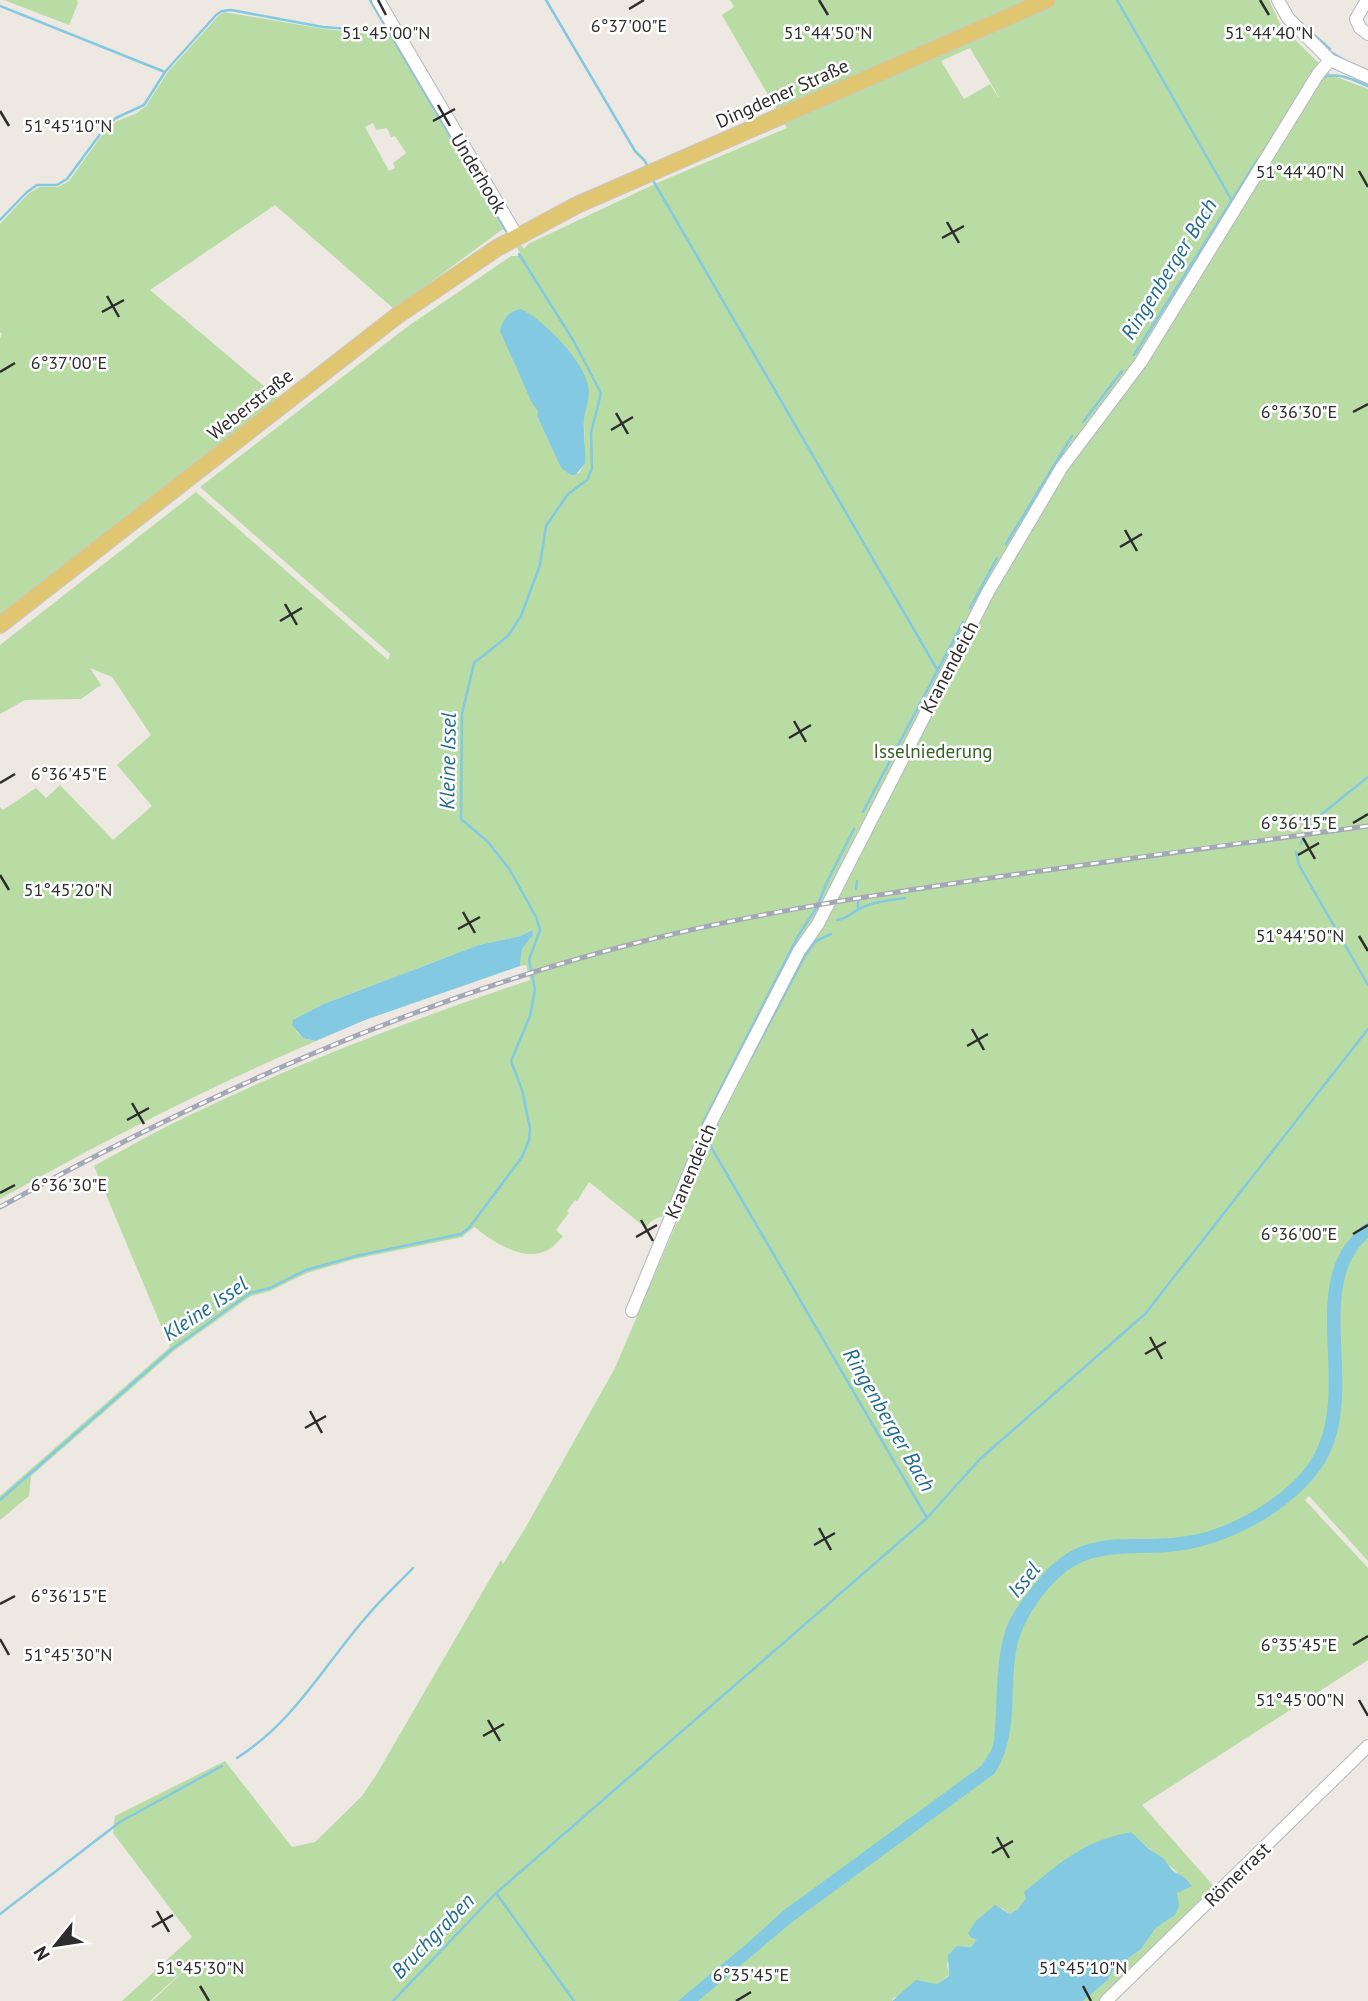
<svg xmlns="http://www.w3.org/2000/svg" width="1368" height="2001" font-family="'PT Sans',sans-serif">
<rect width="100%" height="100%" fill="#ede8e2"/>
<g fill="#b9dca5" fill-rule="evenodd">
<path d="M4 0H77L78 3 69 25Z"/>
<path d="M730 0H1269L1281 26 1331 75 1368 89V1561L1309 1496 1305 1500 1368 1568V1660L1142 1805 1217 1890 1103 2001H1083L1108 1980 1113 1970 1141 1949 1156 1928 1175 1915 1177 1872 1131 1833 1026 1898 1018 1909 1010 1914 1002 1908 971 1947 957 1946 947 1964 949 1975 937 1984 893 1998 892 2001H152L199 1957 150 2001H122L192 1937 113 1833 115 1816 225 1761 292 1847 315 1842 362 1796 378 1772 501 1560 503 1564 527 1525 615 1368 686 1201 675 1191 666 1216C659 1216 649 1221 646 1228L589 1182 577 1201 575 1200 567 1211 569 1213 556 1230 563 1236C559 1240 555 1245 551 1248 527 1265 493 1242 474 1227L462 1237 355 1259 307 1273 270 1291 251 1296 175 1350 31 1476 29 1496 0 1520V1496L170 1347 94 1166C125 1149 156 1131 188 1116 299 1062 414 1019 530 980L526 965 520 966 522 949 533 935 531 930 520 936 479 945 326 1003 296 1031 303 1038 316 1041C207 1088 103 1141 0 1199V807L3 810 36 788 46 798 60 785 113 840 152 806 117 765 151 735 112 677 90 668 101 685 81 699 25 700 0 714V645L196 492 388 660 390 654 200 487 407 327 511 256H518L520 253 517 247 521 245 524 249 528 244 657 183 787 128 722 15 734 7ZM970 48 999 97V98L990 84 964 99 941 61ZM514 363 589 392 584 419 585 464 579 473 561 468 537 416 538 411Z"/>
<path d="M224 12 324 29 390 36 503 229 394 309 275 205 150 290 278 398 0 616V338L2 334 0 332V224L28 194 39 187H58L69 181 105 131 117 121 135 114 146 106 167 73 218 16ZM373 123 376 130 387 128 391 137 395 136 406 153 393 163 395 168 389 171 365 127Z"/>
</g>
<g fill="#82c9e1">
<path d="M521 309C544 320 589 365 589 392 589 401 585 411 584 420 583 434 586 449 585 464L575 475H571L561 468 537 416 538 411 532 403 500 331C502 320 509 311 521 309Z"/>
<path d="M532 930 533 935 522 949 520 966 365 1020 316 1041 303 1038 292 1025 293 1020 326 1003 479 945 520 936Z"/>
<path d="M1368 1222V1238C1311 1289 1368 1393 1324 1464 1293 1512 1224 1548 1168 1552 1131 1555 1092 1548 1062 1575 1041 1593 1021 1623 1016 1651 1009 1692 1019 1738 994 1774L791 1923 698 2001H678L751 1940 783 1911 981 1766 991 1751 994 1741C998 1706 995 1668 1004 1635 1009 1616 1022 1600 1034 1585 1085 1518 1130 1549 1198 1534 1234 1526 1278 1500 1302 1472 1365 1399 1285 1281 1368 1222Z"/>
<path d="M1131 1832 1149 1849 1163 1858 1173 1871 1185 1878 1192 1886 1177 1893 1179 1906 1175 1915 1156 1928 1141 1949 1113 1970 1108 1980 1083 2001H892L916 1980 937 1984 949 1976 948 1955 957 1946 971 1947 977 1939 971 1938 968 1933 976 1921 995 1905 1010 1914 1018 1909 1026 1898 1024 1892C1063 1861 1081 1842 1131 1832Z"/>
</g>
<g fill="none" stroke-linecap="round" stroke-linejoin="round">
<g stroke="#82c9e1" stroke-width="2.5">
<path d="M370 0 506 231"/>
<path d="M546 0 635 151 645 161 648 168"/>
<path d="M1117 0 1231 199"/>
<path d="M0 6 165 72"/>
<path d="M1305 27 1330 49"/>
<path d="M1329 51 1346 61"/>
<path d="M1323 77C1339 72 1353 80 1368 86"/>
<path d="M651 177 938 671"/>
<path d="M0 220 27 192 37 185H57L67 179 104 129 116 118 144 105 165 72 216 15 222 11 231 10 323 27 389 32"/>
<path d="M1134 355 1258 159"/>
<path d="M1083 422 1122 371"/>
<path d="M1006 544 1072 436"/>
<path d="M970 608 997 558"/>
<path d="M863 812 963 622"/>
<path d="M1310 820 1318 817 1368 777"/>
<path d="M1301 844 1303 838"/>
<path d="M1296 852 1299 865 1368 985"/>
<path d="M856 889 857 881"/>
<path d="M858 899V909"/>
<path d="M837 920C848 919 853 911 863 907 876 901 891 900 905 898"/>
<path d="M751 1058 806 954 816 941 831 934"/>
<path d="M702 1131 703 1123 798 936 817 907 827 882 854 829"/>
<path d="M707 1140 927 1518"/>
<path d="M0 1500 172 1349 250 1293 270 1288 306 1270 356 1256 461 1234 469 1228 522 1157 529 1140 530 1128 522 1090 511 1061 530 1016 535 989 529 960 540 930 536 917 510 870 487 841 461 819 462 714 474 663 508 636 521 616 540 565 546 526 568 494 587 480 592 468 591 433 601 393 573 340 519 254"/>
<path d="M237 1758C295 1721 324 1665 368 1615 382 1598 398 1584 413 1568"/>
<path d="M0 1914 120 1822 222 1766"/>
<path d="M393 2001 495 1894"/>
<path d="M574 2001 496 1893 927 1518 980 1459 1145 1314 1368 1029"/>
</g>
<defs>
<g id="minor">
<path d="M378 0 517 236"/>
<path d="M1278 0 1288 18 1330 60 1368 77"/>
<path d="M1367 0 1356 19 1360 28 1368 34"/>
<path d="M632 1311 707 1130 799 951 818 924 988 592 1062 467 1141 362 1318 74 1330 60"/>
<path d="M1106 2001 1368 1746"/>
</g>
<path id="major" d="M0 625 398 315 497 248 577 205 1047 0"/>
</defs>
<use href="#minor" stroke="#b5b7bf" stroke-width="14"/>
<use href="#major" stroke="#c8c8c8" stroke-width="18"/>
<use href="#minor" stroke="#fff" stroke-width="12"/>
<use href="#major" stroke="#e1c672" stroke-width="16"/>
<defs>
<path id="rail" d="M0 1207C202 1096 413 1000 636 943 758 912 881 894 1004 876 1126 859 1247 842 1368 826"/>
</defs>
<use href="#rail" stroke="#a4a7b5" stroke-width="5"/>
<use href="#rail" stroke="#fff" stroke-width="2.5" stroke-dasharray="8" stroke-linecap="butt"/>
</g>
<path fill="none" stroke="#2d2d2d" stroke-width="2.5" d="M378 0 386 15M819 0 828 15M1260 0 1269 15M629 9 644 0M438 105 450 126M0 111 9 126M433 121 455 109M1359 171 1368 187M947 222 959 243M942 238 964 226M107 296 119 317M102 312 124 300M0 372 15 363M1353 412 1368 404M616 413 628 434M611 430 633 417M1125 530 1137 551M1120 547 1142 534M285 604 297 625M280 621 302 608M794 721 806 742M789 738 811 725M0 783 15 774M1353 823 1368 814M1303 838 1315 859M1298 855 1319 843M0 875 9 890M463 912 475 933M458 929 480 917M1359 936 1368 951M972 1029 984 1050M967 1046 988 1034M132 1103 144 1124M127 1120 149 1108M0 1193 15 1185M641 1220 653 1241M1353 1234 1368 1225M636 1237 657 1225M1150 1337 1162 1359M1145 1354 1166 1342M310 1411 322 1433M305 1428 326 1416M819 1528 831 1550M814 1545 835 1533M0 1604 15 1596M0 1639 9 1655M1353 1645 1368 1636M1359 1700 1368 1716M488 1720 500 1741M483 1736 504 1724M997 1837 1009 1858M992 1853 1013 1841M157 1911 169 1932M152 1927 173 1915M200 1986 209 2001M1083 1986 1091 2001M736 2001 751 1992"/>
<g text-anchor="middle" stroke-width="5" stroke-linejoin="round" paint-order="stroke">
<g font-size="19" fill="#2d2d2d" stroke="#fff">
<text transform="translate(782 93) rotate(-24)" y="7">Dingdener Straße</text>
<text transform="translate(479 173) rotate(59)" y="7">Underhook</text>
<text transform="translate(250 404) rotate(-38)" y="7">Weberstraße</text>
<text transform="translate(949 667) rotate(-62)" y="7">Kranendeich</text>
<text transform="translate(690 1171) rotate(-67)" y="7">Kranendeich</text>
<text transform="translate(1237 1874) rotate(-44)" y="7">Römerrast</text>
</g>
<g font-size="19" fill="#326324" stroke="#fff">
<text x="933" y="758">Isselniederung</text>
</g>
<g font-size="21" font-style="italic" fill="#1e6a90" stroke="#fff">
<text transform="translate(1169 269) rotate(-58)" y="7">Ringenberger Bach</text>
<text transform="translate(448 761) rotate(-89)" y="7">Kleine Issel</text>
<text transform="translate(205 1309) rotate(-34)" y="7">Kleine Issel</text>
<text transform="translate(889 1420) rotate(60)" y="7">Ringenberger Bach</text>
<text transform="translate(1024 1580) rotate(-51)" y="7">Issel</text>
<text transform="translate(433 1936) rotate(-46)" y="7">Bruchgraben</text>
</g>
</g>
<g font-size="18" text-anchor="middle" fill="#2d2d2d" stroke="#fff" stroke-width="5" stroke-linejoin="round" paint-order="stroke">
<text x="629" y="32">6°37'00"E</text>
<text x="386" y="39">51°45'00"N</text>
<text x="828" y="39">51°44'50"N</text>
<text x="1269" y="39">51°44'40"N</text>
<text x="68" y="132">51°45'10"N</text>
<text x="1300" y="178">51°44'40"N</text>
<text x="69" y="369">6°37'00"E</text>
<text x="1299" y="418">6°36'30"E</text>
<text x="69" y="780">6°36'45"E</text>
<text x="1299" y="829">6°36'15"E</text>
<text x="68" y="896">51°45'20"N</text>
<text x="1300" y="942">51°44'50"N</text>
<text x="69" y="1191">6°36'30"E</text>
<text x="1299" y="1240">6°36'00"E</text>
<text x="69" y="1602">6°36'15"E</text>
<text x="1299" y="1651">6°35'45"E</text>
<text x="68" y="1661">51°45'30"N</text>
<text x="1300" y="1706">51°45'00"N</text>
<text x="200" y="1974">51°45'30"N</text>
<text x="1083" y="1974">51°45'10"N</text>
<text x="751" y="1981">6°35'45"E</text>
</g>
<g transform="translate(56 1945) rotate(240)" stroke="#ffffff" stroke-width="5" paint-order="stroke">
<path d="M0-5L12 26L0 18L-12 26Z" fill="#2d2d2d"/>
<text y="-10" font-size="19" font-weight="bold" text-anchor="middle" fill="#2d2d2d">N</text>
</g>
</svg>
